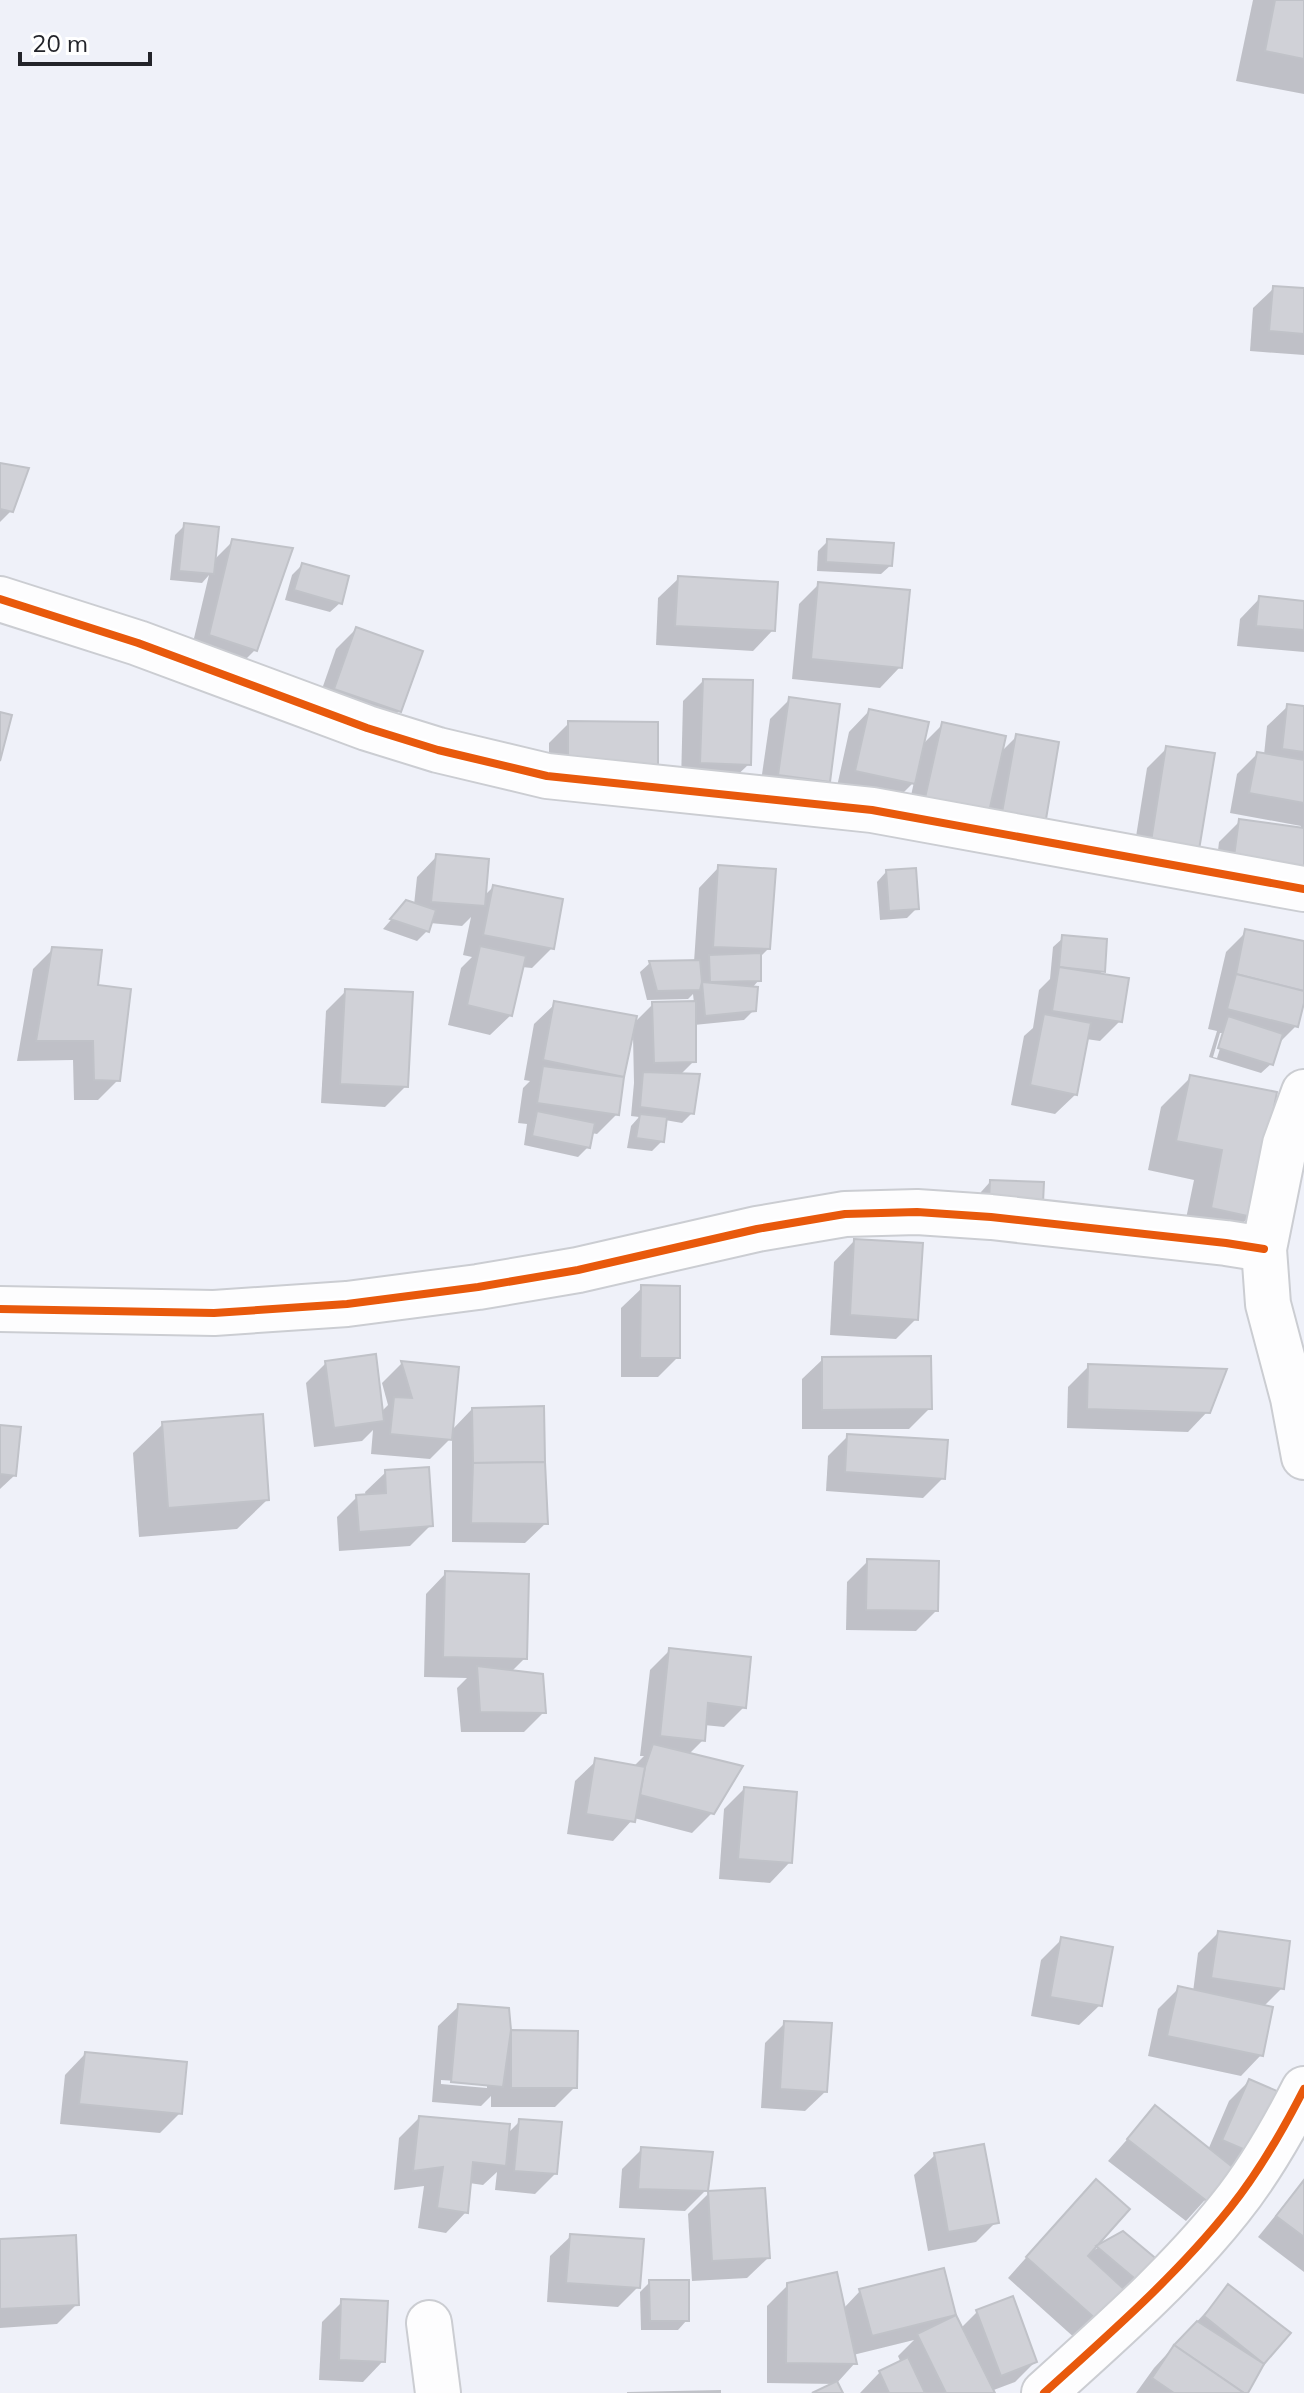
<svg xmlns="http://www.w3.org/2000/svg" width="1304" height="2393" font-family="Mulish,sans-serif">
<rect width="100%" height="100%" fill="#eff1f9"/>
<g fill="#0003" fill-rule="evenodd">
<path d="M1253 0H1304V94L1236 81Z"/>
<path d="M1274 288 1304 290V355L1250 351 1253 308Z"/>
<path d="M0 465 11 511 0 522Z"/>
<path d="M185 525 213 561 233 541 255 650 235 670 190 655 209 575 202 583 170 580 175 535Z"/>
<path d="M828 541 891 565 881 574 817 571 818 551Z"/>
<path d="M302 565 340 603 330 612 285 600 292 575Z"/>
<path d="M679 578 773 630 753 651 656 645 658 598Z"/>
<path d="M819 584 900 667 880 688 792 679 799 604Z"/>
<path d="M1260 598 1304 603V652L1237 646 1240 619Z"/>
<path d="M356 629 399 711 379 731 315 709 336 649Z"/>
<path d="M703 681 749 764 728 784 681 783 683 701Z"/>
<path d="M790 699 828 781 807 802 759 795 770 719Z"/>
<path d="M1288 706 1304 708V866L1214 884 1219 842 1239 822 1300 829 1301 826 1230 813 1237 774 1257 754 1264 755 1267 726Z"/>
<path d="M869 711 921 746 943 724 1000 753 1016 737 1043 824 906 818 914 782 893 803 836 791 849 732Z"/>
<path d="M569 723 635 795 549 794V743Z"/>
<path d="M1167 748 1212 755 1130 874 1147 768Z"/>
<path d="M437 856 483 897 493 887 552 948 532 968 522 967 511 1015 490 1035 448 1025 461 968 472 957 463 955 471 917 462 926 430 923 427 931 417 941 383 929 397 913 414 905 417 877Z"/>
<path d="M719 867 769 948 759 958V980L752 988 754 1010 744 1020 694 1025V1061L680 1075 692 1113 682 1123 665 1120 662 1141 652 1151 627 1148 631 1126 639 1117 631 1116 634 1083 633 1036H631L617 1114 597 1134 591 1133 588 1147 578 1157 524 1145 527 1124 518 1123 523 1088 530 1081 524 1080 534 1024 555 1004 633 1024 653 1004 694 1003 693 994 688 999 647 1000 640 972 650 963 694 962 699 888Z"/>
<path d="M886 872 917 908 907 918 880 920 877 882Z"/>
<path d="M1246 932 1304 943V1005L1296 1026 1277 1045 1271 1064 1261 1073 1209 1057 1217 1031 1208 1029 1226 952ZM1220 1033H1225L1217 1058 1213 1057Z"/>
<path d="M1063 938 1103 971 1098 975 1120 1021 1100 1041 1086 1039 1076 1094 1055 1114 1011 1105 1024 1036 1033 1028 1039 990 1050 979 1053 947Z"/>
<path d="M53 949 118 1080 98 1100H74L73 1060 17 1061 33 969Z"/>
<path d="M346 991 406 1086 385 1107 321 1103 326 1011Z"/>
<path d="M1191 1077 1275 1094 1250 1216 1220 1246 1182 1238 1194 1180 1148 1170 1161 1107Z"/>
<path d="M990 1182 1042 1184 980 1210 981 1192Z"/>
<path d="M854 1241 916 1319 896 1339 830 1335 834 1262Z"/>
<path d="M642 1288 678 1357 658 1377H621V1308Z"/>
<path d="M823 1359 930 1408 909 1429H802V1379Z"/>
<path d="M326 1363 381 1412 388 1405 382 1383 402 1363 451 1431 472 1409 546 1523 525 1543 452 1542V1437L430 1459 371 1454 373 1430 362 1441 314 1447 306 1383Z"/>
<path d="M1089 1366 1208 1411 1188 1432 1067 1428 1068 1387Z"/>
<path d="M163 1424 267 1500 237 1529 139 1537 133 1453Z"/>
<path d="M0 1427 15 1475 0 1489Z"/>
<path d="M848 1436 943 1478 923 1498 826 1491 828 1456Z"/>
<path d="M386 1472 431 1525 410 1546 339 1551 337 1517 357 1497 366 1496 365 1492Z"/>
<path d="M868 1561 936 1611 916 1631 846 1630 847 1582Z"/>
<path d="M446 1573 525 1658 511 1672 544 1712 524 1732H461L457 1688 467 1678 424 1677 426 1594Z"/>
<path d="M670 1650 744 1707 724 1727 704 1725 703 1740 689 1754 713 1812 692 1833 634 1818 613 1841 567 1834 575 1781 596 1761 633 1767 644 1756H640L650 1670Z"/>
<path d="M744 1789 790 1862 770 1883 719 1879 724 1809Z"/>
<path d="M1218 1933 1282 1988 1263 2007 1261 2055 1241 2076 1148 2056 1158 2009 1178 1989 1193 1992 1198 1953Z"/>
<path d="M1062 1939 1100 2005 1079 2025 1031 2016 1041 1960Z"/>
<path d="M459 2006 509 2032 576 2033 575 2087 555 2107H491V2096L481 2106 432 2102 438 2026ZM441 2080 487 2083V2088L441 2084Z"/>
<path d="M785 2023 826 2091 805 2111 761 2108 765 2043Z"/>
<path d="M85 2054 180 2113 160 2133 60 2124 65 2075Z"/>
<path d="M1249 2081 1281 2095 1230 2172 1186 2221 1108 2161 1155 2108 1208 2150 1229 2101Z"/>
<path d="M419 2118 507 2134 520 2121 556 2173 535 2194 495 2190 497 2172 483 2185 469 2183 466 2212 446 2233 418 2228 424 2186 394 2190 399 2138Z"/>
<path d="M642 2149 706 2190 685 2211 619 2208 622 2169Z"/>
<path d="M935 2155 996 2222 976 2242 928 2251 914 2175Z"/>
<path d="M1304 2180V2272L1258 2237Z"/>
<path d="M709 2193 768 2258 747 2278 692 2281 688 2214Z"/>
<path d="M1076 2202 1089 2253 1123 2233 1156 2261 1077 2340 1008 2278Z"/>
<path d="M571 2236 638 2287 618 2307 547 2302 550 2256Z"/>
<path d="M0 2241 77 2304 57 2324 0 2328Z"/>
<path d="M650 2282 687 2320 678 2330H641L640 2292Z"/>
<path d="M788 2285 843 2309 860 2291 953 2315 947 2321 960 2329 977 2312 1035 2362 1015 2382 991 2391 993 2393H860L880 2372 901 2363 898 2356 914 2340 853 2355 855 2363 836 2384 767 2383V2306Z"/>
<path d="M1229 2287 1288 2333 1262 2363 1244 2393H1136L1154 2368Z"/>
<path d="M342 2302 383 2361 363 2382 319 2380 322 2322Z"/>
</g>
<g fill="#d0d1d7" stroke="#c0c2c8" stroke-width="2">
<path d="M1275 0H1304V59L1265 51Z"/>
<path d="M1273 286 1304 288V334L1269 331Z"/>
<path d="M0 463 29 468 13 512 0 509Z"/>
<path d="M184 523 219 527 214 574 179 571Z"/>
<path d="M232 539 293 548 257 651 209 635Z"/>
<path d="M827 539 894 543 892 566 826 562Z"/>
<path d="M302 563 349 576 342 604 294 590Z"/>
<path d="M678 576 778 582 775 631 675 626Z"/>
<path d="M818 582 910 590 902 668 811 659Z"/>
<path d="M1259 596 1304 601V630L1256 626Z"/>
<path d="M356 627 423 651 401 712 334 689Z"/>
<path d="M703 679 753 680 751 765 700 763Z"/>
<path d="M789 697 840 704 830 782 778 775Z"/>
<path d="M1287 704 1304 706V752L1282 749Z"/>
<path d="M869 709 929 722 915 784 855 771Z"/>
<path d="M0 712 12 715 0 761Z"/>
<path d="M568 721 658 722V775L568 774Z"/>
<path d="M942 722 1006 736 989 812 925 798Z"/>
<path d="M1016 734 1059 742 1045 825 1001 818Z"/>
<path d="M1166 746 1215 753 1197 862 1149 854Z"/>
<path d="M1257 752 1304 760V803L1249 793Z"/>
<path d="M1239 819 1304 828V873L1233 864Z"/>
<path d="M436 854 489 859 485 906 431 902Z"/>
<path d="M718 865 776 869 770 949 713 947Z"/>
<path d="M916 868 919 909 889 911 886 870Z"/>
<path d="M493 885 563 899 554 949 483 935Z"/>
<path d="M406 900 436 910 429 932 390 919Z"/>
<path d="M1245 929 1304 941V991L1236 974Z"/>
<path d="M1062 935 1107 939 1105 972 1059 967Z"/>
<path d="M480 946 526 956 512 1016 467 1005Z"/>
<path d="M52 947 102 950 98 985 131 989 120 1081 94 1080 93 1041H36Z"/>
<path d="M761 953V981L710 982 709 955Z"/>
<path d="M700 960 702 982 700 990 657 991 649 961Z"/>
<path d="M1059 967 1129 978 1122 1022 1052 1011Z"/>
<path d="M1236 974 1304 991V1003L1298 1027 1227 1009Z"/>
<path d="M702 982 758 987 756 1011 705 1016Z"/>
<path d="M345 989 413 992 408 1087 340 1084Z"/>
<path d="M554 1001 637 1016 624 1077 543 1060Z"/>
<path d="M696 1001V1062L654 1063 652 1002Z"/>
<path d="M1044 1014 1091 1023 1077 1095 1030 1085Z"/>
<path d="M1228 1016 1283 1034 1273 1065 1218 1048Z"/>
<path d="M543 1066 624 1077 619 1115 537 1103Z"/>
<path d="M643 1072 700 1074 694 1114 640 1107Z"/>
<path d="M1190 1075 1277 1092 1252 1217 1211 1208 1222 1150 1176 1141Z"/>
<path d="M537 1111 595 1123 590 1148 532 1136Z"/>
<path d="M640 1114 667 1117 664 1142 636 1138Z"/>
<path d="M990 1180 1044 1182 1043 1203 989 1201Z"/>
<path d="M854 1239 923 1243 918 1320 850 1315Z"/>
<path d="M641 1285 680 1286V1358H640Z"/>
<path d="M376 1354 384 1421 334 1428 325 1361Z"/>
<path d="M931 1356 932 1409 822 1410V1357Z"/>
<path d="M401 1361 459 1367 452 1440 390 1434 394 1397 412 1398Z"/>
<path d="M1088 1364 1227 1369 1210 1413 1087 1409Z"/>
<path d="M544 1406 545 1462 473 1463 472 1408Z"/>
<path d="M263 1414 269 1500 168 1508 162 1422Z"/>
<path d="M0 1425 21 1427 16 1476 0 1474Z"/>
<path d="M847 1434 948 1440 945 1479 845 1472Z"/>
<path d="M545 1462 548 1524 471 1523 473 1463Z"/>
<path d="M429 1467 433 1526 359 1532 356 1495 386 1493 385 1470Z"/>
<path d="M867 1559 939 1561 938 1611 866 1610Z"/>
<path d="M445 1571 529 1574 527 1659 443 1657Z"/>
<path d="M669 1648 751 1657 746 1708 708 1703 705 1741 660 1736Z"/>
<path d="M477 1666 543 1674 546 1713 480 1712Z"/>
<path d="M653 1744 743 1766 714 1814 640 1795 645 1767Z"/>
<path d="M595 1758 645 1767 635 1822 586 1814Z"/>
<path d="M744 1787 797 1792 792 1863 738 1859Z"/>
<path d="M1218 1931 1290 1941 1284 1989 1211 1978Z"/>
<path d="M1061 1937 1113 1947 1102 2006 1050 1997Z"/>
<path d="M1178 1986 1273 2007 1263 2056 1167 2036Z"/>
<path d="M458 2004 509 2008 511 2030 503 2087 451 2082Z"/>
<path d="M784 2021 832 2023 827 2092 780 2089Z"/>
<path d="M511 2030 578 2031 577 2088H511Z"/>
<path d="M85 2052 187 2062 182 2114 79 2104Z"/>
<path d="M1249 2079 1284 2094 1257 2155 1222 2140Z"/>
<path d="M1155 2105 1235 2169 1208 2202 1127 2139Z"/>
<path d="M419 2116 510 2124 506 2166 473 2162 468 2213 437 2208 443 2167 413 2171Z"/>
<path d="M519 2119 562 2122 557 2174 514 2171Z"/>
<path d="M984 2144 999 2223 948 2232 934 2153Z"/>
<path d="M641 2147 713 2152 708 2191 638 2189Z"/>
<path d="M1096 2179 1130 2209 1088 2256 1126 2291 1098 2321 1026 2257Z"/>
<path d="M1304 2180V2237L1276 2216Z"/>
<path d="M765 2188 770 2258 712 2261 708 2191Z"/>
<path d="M1123 2231 1159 2261 1140 2283 1096 2246Z"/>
<path d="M570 2234 644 2239 640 2288 566 2283Z"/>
<path d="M76 2235 79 2305 0 2309V2239Z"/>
<path d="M944 2268 956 2315 872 2336 859 2289Z"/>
<path d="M837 2272 857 2364 786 2363 787 2283Z"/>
<path d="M649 2280H689V2321H650Z"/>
<path d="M1228 2284 1291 2333 1264 2364 1204 2316Z"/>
<path d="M1013 2296 1037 2362 1001 2376 976 2310Z"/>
<path d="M341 2299 388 2301 385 2362 339 2360Z"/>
<path d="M956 2315 995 2393H946L917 2334Z"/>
<path d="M1197 2321 1264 2364 1248 2393H1244L1174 2345Z"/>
<path d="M1174 2345 1244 2393H1174L1152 2378Z"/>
<path d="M908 2357 925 2393H889L879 2371Z"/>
<path d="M837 2381 843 2393H812Z"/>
<path d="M720 2391V2393H627Z"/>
</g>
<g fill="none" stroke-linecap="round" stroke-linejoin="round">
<defs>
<g id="minor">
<path d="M0 599 138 643 367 728 438 750 547 776 872 810 1304 889"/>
<path d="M1304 1092 1285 1144 1264 1249 1268 1304 1293 1398 1304 1457"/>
<path d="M0 1309 214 1313 347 1304 478 1287 578 1270 757 1229 845 1214 917 1212 991 1217 1226 1243 1264 1249"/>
<path d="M429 2323 438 2393"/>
<path d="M1044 2393C1108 2335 1176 2276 1230 2208 1259 2172 1283 2130 1304 2089"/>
</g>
</defs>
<use href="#minor" stroke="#cbcdd2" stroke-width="48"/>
<use href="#minor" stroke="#fdfdfe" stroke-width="44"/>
<defs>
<g id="cycleway">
<path d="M0 599 138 643 367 728 438 750 547 776 872 810 1304 889"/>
<path d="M0 1309 214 1313 347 1304 478 1287 578 1270 757 1229 845 1214 917 1212 991 1217 1226 1243 1264 1249"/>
<path d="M1044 2393C1108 2335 1176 2276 1230 2208 1259 2172 1283 2130 1304 2089"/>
</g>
</defs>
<use href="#cycleway" stroke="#fff" stroke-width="13"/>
<use href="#cycleway" stroke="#e8590c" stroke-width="8"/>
</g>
<path d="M20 52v12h130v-12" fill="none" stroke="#23242a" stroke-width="4"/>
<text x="32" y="52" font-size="24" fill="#23242a" stroke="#ffffff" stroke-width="6" paint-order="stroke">20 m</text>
</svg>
